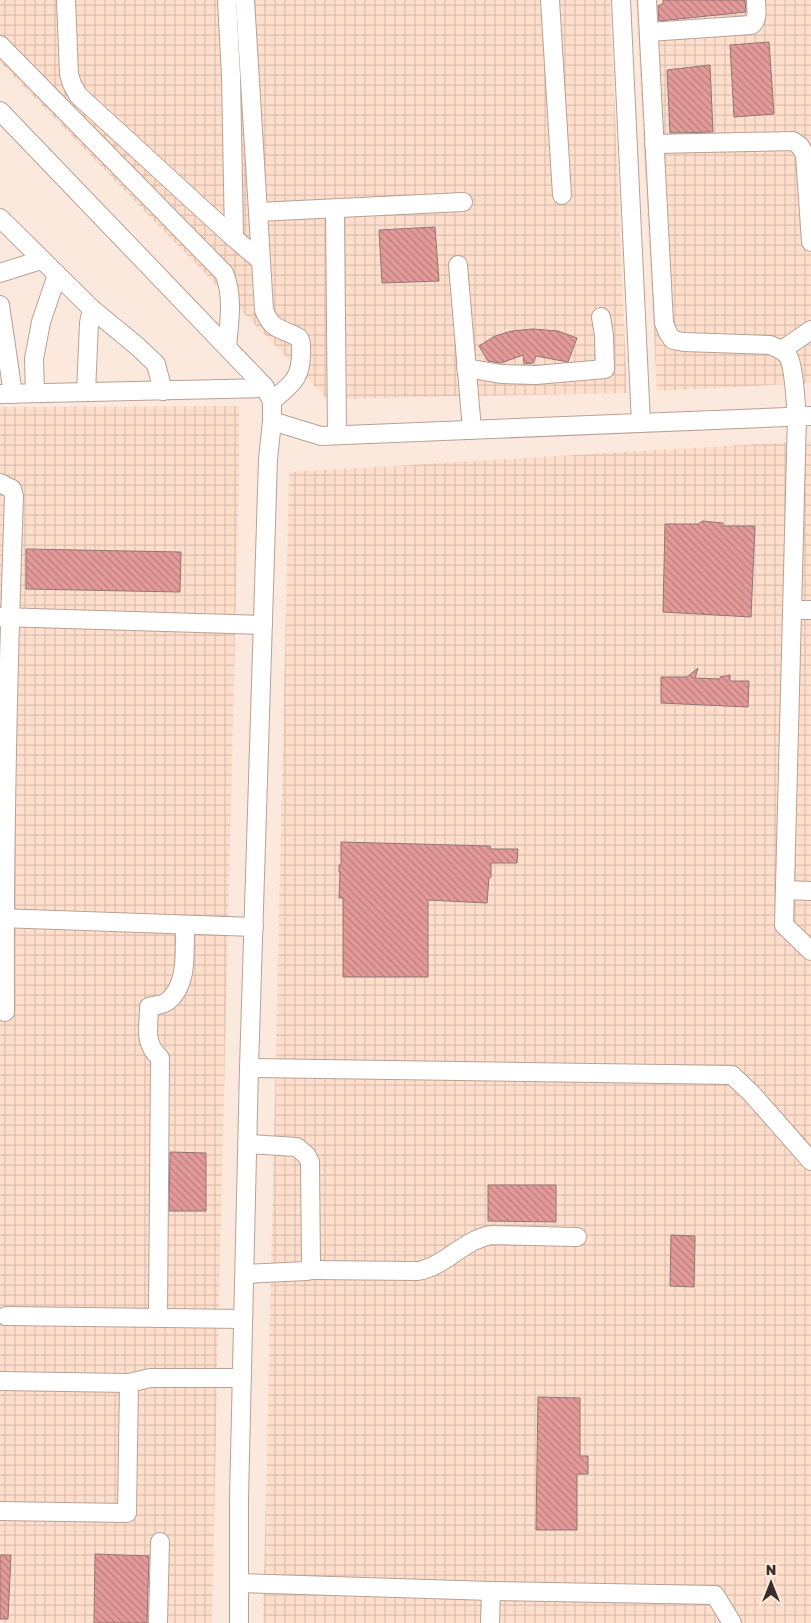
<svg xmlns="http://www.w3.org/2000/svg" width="811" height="1623" font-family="'Golos Text',sans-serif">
<defs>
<pattern id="industrial-grid" width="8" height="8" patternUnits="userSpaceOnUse" patternTransform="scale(1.25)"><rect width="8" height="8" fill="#ffdfcc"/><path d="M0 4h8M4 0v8" fill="none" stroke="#dbc0af"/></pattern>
<pattern id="building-back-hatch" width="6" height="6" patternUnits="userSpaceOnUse" patternTransform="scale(1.25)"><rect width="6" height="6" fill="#e39a99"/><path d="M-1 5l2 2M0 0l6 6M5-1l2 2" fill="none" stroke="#b97e7d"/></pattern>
</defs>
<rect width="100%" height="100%" fill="#fce9dd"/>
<g fill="url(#industrial-grid)">
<path d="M0 0H610L627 393 327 399 0 62Z"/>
<path d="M636 0H811V383L657 391Z"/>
<path d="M239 406V475L218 1340 212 1623H0V407Z"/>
<path d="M811 441V1623H263L289 472Z"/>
</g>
<g fill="url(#building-back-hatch)" stroke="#907675">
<path d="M663 0H745L746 12 659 21 658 6 663 4Z"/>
<path d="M769 42 774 114 734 117 730 45Z"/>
<path d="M710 65 713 132 670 133 667 70Z"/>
<path d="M435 227 439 281 382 283 379 230Z"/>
<path d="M533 329 558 331 577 338 568 362 536 356 533 363 524 364 523 355 501 363 488 361 479 346 495 336 512 331Z"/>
<path d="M702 521 723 523V526H755L751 617 663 612 665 524H699Z"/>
<path d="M26 549 181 552 180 592 26 589Z"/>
<path d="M698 668 695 678 720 679V677L730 675V681H749L748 707 661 703V677H687Z"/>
<path d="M341 842 490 846 491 849H518L517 863H491V877L489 878 487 903 428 900V977H343V898H339L340 873 339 872V865H341Z"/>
<path d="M170 1152 206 1153V1211H169Z"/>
<path d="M488 1185H556V1222L488 1221Z"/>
<path d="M671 1235 695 1236 694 1287 670 1286Z"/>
<path d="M538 1397 580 1398V1456H588V1474H577V1530H536Z"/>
<path d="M95 1554 149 1556 147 1623H94Z"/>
<path d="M0 1555H11L8 1619H0Z"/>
</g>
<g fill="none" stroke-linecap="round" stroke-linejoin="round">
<defs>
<g id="minor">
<path d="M66 0 69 74 72 84 78 95 234 238 261 261 264 310C270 325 274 327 289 333 292 334 296 336 299 338 302 342 301 349 301 353 301 380 291 384 272 401"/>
<path d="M227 0 231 76 234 238"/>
<path d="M245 0 261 261"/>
<path d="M550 0 562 195"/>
<path d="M621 0 641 423"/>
<path d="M647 0 664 323 668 333 673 340 684 342 770 345C777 348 785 350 789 358 795 372 795 401 797 416L784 925 811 951"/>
<path d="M649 32 751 25C759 20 756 9 756 0"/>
<path d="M0 45 224 273C234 296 229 323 227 347"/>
<path d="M0 111 264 386 272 401V421L268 459 249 1068 239 1499V1623"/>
<path d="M654 144 793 141 800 146 805 155 811 242"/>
<path d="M335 209 337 435"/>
<path d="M258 212 463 202"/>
<path d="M0 218 92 309 137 346 156 364 163 391"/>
<path d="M458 265 472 430"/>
<path d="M0 273 41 260"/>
<path d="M0 305 13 394"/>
<path d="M782 350 811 330"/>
<path d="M466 368 501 374 536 375 605 369 604 335 601 317"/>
<path d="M86 392 89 323 92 309"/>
<path d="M35 393 34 359 41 322 57 275"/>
<path d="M0 394 265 388"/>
<path d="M272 421 321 436 811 416"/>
<path d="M0 483 12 489 14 496C8 668 4 840 5 1012"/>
<path d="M792 610H811"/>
<path d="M0 617 263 625"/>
<path d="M785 890 811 891"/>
<path d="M0 918 254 927"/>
<path d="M249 1068 732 1075 752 1094 811 1161"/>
<path d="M311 1270 418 1271C446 1266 464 1239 492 1235L577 1237"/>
<path d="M245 1274 307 1271 311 1270V1267L310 1162 307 1156 297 1147 248 1144"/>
<path d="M6 1316 243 1319"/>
<path d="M158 1318 160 1058C143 1043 149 1027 149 1007 155 1005 164 1005 168 1001 189 984 184 949 185 925"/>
<path d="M0 1381 129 1383 150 1378H242"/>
<path d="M0 1511 127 1513 129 1383"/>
<path d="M239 1583 491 1591 715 1595 732 1623"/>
<path d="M158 1623 160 1542"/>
<path d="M490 1623 491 1591"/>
</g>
</defs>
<use href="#minor" stroke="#b8a194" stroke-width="20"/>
<use href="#minor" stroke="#fff" stroke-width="18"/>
</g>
<g transform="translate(771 1583)" stroke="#fce9dd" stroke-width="4" paint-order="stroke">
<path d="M0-4L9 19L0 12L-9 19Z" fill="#392f2a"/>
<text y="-8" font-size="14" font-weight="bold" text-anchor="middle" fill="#392f2a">N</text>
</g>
</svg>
